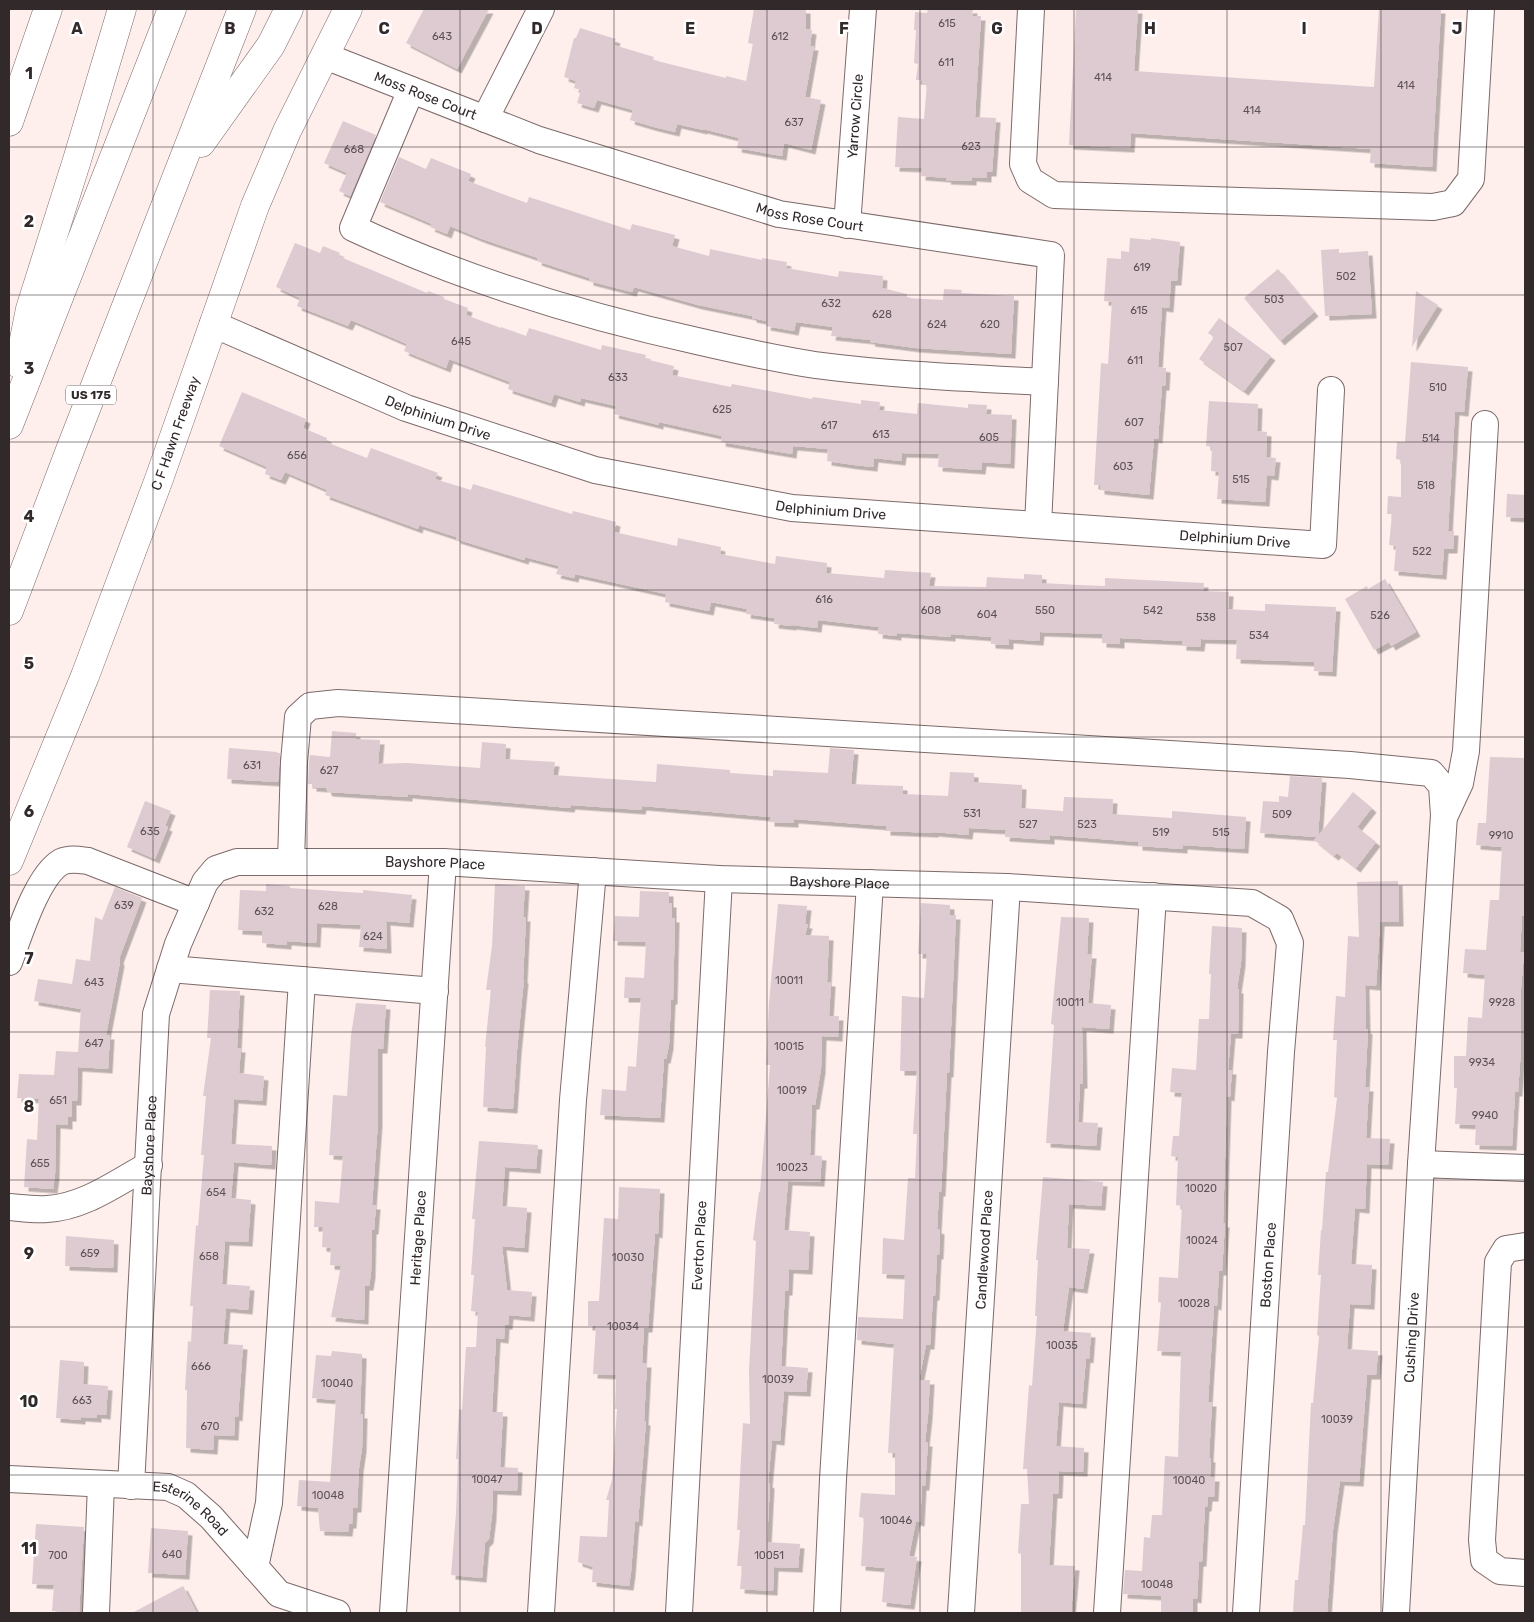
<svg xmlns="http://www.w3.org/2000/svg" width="1534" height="1622" font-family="Rubik,sans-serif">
<defs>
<filter id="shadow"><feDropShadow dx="4.5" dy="4.5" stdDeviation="0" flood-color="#0004"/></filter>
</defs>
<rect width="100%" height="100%" fill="#feeeec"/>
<g fill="#decbd2" filter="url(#shadow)">
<path d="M424 9H489L457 69 406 43Z"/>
<path d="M754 9H806V29L812 30 810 46H814L805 97 821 100 811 150 784 143 782 156 737 148 739 138 703 129V130L677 124 675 132 654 127 630 120 633 110 597 100 594 108 577 103 581 90 574 88 576 81 564 77 574 38H576L580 28 616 39 614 45 654 57 653 60 726 78V76L746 81 753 44 748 43Z"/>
<path d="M928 9H973L972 16H981L975 117 996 118 992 172H987V178L972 177V181L946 180 947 178 921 176 922 168 895 167 898 117 924 119 927 84H922V80H916L918 64 914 63 916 30H914L915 12 927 13Z"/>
<path d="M1076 9H1138L1134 71 1374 87 1379 9H1441L1432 167 1370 163 1371 149 1131 133 1130 148 1069 145Z"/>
<path d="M343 121 376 135 350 196 339 191 347 173 324 163Z"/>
<path d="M399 157 426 169 431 158 471 174 468 181 527 203 529 197 630 230 632 224 675 235 672 246 709 256 710 249 762 260V258L787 262 786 268 838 277 839 271 883 276 882 288 907 294V298L943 300 944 289 962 290 961 293 1014 296 1011 354 916 348 870 342 871 340 831 336 833 327 796 322 794 331 766 326 767 321 752 318V316L698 305 634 287 632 292 589 281V278L537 261 538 258 482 239 450 226 447 234 430 227 432 224 380 202Z"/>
<path d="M1130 238 1151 240V238L1180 242 1177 281H1171L1169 308 1162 307 1158 367 1166 368 1165 386H1162L1158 439 1154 438 1149 495 1100 490V485H1094L1101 363 1108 364 1112 302 1104 301 1107 258 1121 259V251L1129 252Z"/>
<path d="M295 243 320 253 323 246 340 253 338 256 427 293 428 291 444 297V299L468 308 466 315 501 328V327L526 336 529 328 601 350 602 345 646 355 645 359 674 366 672 375 731 387 732 384 812 399 813 397 861 404V400L880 402 879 410 917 414 918 403 968 408V404L987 405 986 414 1012 415 1010 464 982 462 981 470 938 467 939 454 902 453 901 461 874 458 873 467 854 465 827 461 828 449 793 446 792 454 721 442 722 436 659 422V425L614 414 616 406 581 398 580 402 554 394 551 403 508 389 510 382 449 359 446 368 404 351 407 344 351 320 348 326 297 306 300 298 276 287Z"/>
<path d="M1339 249V253L1368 251 1372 314 1325 316 1321 250Z"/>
<path d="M1278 269 1314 312 1280 341 1244 298Z"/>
<path d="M1416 291 1438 305 1412 347Z"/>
<path d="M1219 318 1271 356 1244 391 1199 359 1214 337 1208 333Z"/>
<path d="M1411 362 1468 367 1464 412 1455 411 1448 531H1454L1453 549H1444L1442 575 1394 571 1396 546 1389 545 1392 514H1387L1388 496 1401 497V460L1396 459 1397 442H1405Z"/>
<path d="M242 392 306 419 303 428 327 438 326 442 367 458 371 448 438 473 435 479 471 490 473 484 572 514 573 511 616 522 614 532 677 546 678 538 721 547 720 554 775 564 776 556 827 563 826 573 884 578 885 570 931 573 929 586 986 587 987 577 1024 579V574L1042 575V583L1079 585 1105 586V578L1204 583 1203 591 1229 592 1228 609 1265 611V604L1336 607 1332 672 1314 671V662L1236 659 1237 640 1201 639 1200 647 1182 646V641L1120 638V644L1102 643V634L1040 632 1039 641 1009 639V645L991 644V637L951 634V637L897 633V636L878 634 879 627 818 620 817 628 792 625V626L774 624 775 618 746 614 747 609 711 602 709 611 665 602 666 594 575 574 574 578 556 574 559 566 525 557 524 560 456 539V537L419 525 418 529 325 495 327 490 285 472 281 480 265 474 267 467 219 446Z"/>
<path d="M1209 401 1258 404 1257 431 1267 432 1266 457 1276 458 1274 476 1267 475 1265 502 1217 499 1219 472 1211 471 1212 447 1206 446Z"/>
<path d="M1507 494 1525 495V518L1506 517Z"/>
<path d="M1385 579 1416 632 1391 646 1389 642 1374 650 1345 599 1367 586 1368 589Z"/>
<path d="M332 731 356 733V739L380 740 378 764 407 763 480 768 482 742 506 744 505 759 555 762 553 775 656 782 657 764 730 770V773L773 776V770L828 773 830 748 854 750 851 784 903 786V794L948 796 950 772 974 773V782L1022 785 1021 808 1063 811 1064 797 1113 799 1112 814 1172 818V811L1246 817 1244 849 1183 845V849L1138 846V842L1050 835V840L1005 837 1006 830 969 828 968 835 934 832V833L886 831V826L794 819V823L770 822V817L642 806 641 810 571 805 570 808 408 794V797L328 792 326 788 312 787V784H308L309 763 310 755 330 757Z"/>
<path d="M229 748 277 752V753H280L278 782 227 779Z"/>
<path d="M1490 757 1525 758V916L1522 915 1520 952 1524 953 1521 988V1049L1518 1092H1515L1512 1146 1475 1145 1476 1125 1455 1124 1457 1088H1454V1056H1466L1468 1017 1482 1018 1485 975 1463 973 1465 949 1486 950 1490 900H1499L1502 847 1476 845 1478 823H1486Z"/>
<path d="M1290 776 1322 778 1318 836 1353 792 1372 808 1357 827 1376 842 1356 868 1337 853 1334 856 1314 840 1317 837 1260 833 1263 801 1279 802V796L1288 797Z"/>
<path d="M145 801 171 811 165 826 168 827 155 859 127 847Z"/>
<path d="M1398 881 1399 922H1380L1376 986 1365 985 1366 1029 1368 1030 1365 1087H1369L1366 1138 1390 1139 1388 1165 1367 1164 1365 1209 1355 1208 1351 1264 1372 1265 1370 1305 1350 1304 1347 1349 1378 1351 1376 1375H1367L1359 1482 1340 1481 1333 1530 1327 1613H1298L1293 1612 1295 1580H1298L1303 1525H1305L1311 1403H1313L1319 1336 1317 1335 1321 1275H1318L1321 1230H1322L1326 1172H1328L1337 1098 1334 1097 1337 1040H1333L1336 996 1345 997 1348 936 1359 937 1357 882Z"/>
<path d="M266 884 290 886V888L363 893V890L412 895 409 923 386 921 387 949 359 947 361 925 317 923 316 943 287 941V945L262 943V931L238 930 240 890 266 891Z"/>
<path d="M495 884 525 886 523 917H526L523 979H524L517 1050 513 1109 483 1107 486 1047H485L491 990H486L492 946Z"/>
<path d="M115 887 142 898 119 959 120 962 106 1035H110L108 1069 78 1067 77 1101H72V1117H68V1125L56 1124 55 1175 53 1189 24 1187 27 1139 37 1140 39 1099 17 1098 19 1074 54 1075 56 1051 78 1052 81 1009 34 1001 38 979 72 984 76 959 90 961 95 917 102 920Z"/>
<path d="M640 891 669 892V903H672V918H675L673 1000H671L669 1045 666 1059H664L660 1118 600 1115 602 1089 626 1091 628 1066 636 1067 641 998H624L625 977 644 978 646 942 613 941 615 916 639 917Z"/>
<path d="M921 903 950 905V915H956L949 1073H947L941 1192H939L937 1229 940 1230 939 1255H937L935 1296H933L930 1345H926L919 1380H930L928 1415 925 1442H928L925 1486H922L920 1522 916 1521 909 1556 917 1557 910 1605 882 1602 885 1568 861 1566 864 1518 859 1517 861 1493 895 1495V1453H888L894 1344 857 1340 858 1317 903 1319 905 1275 882 1274 883 1238 904 1240 908 1178H915L917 1134H913L917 1071H900L902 996 924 998 927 954H918Z"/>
<path d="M778 904 807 906 805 924H808L805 935 829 936 827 982H831L829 1016H839L838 1037 822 1036 821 1069 815 1105H812L810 1155 822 1156 820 1182 788 1181 784 1230 810 1232 808 1270 789 1269 788 1291H785L781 1366 808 1368 806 1392 784 1391 780 1441 772 1440 768 1483 770 1484 767 1542 800 1544 798 1568 774 1567 773 1591 740 1589 742 1566H737L740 1530H737L743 1423 750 1424 749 1370 756 1241 753 1240 759 1192H760L770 1065H766L769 1003Z"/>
<path d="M1061 917 1089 918 1087 954H1092L1088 1003 1111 1005 1109 1029 1082 1027 1083 1084H1080L1078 1122 1098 1123 1096 1146 1046 1143 1054 1025 1051 1024Z"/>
<path d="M1212 926 1242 928 1241 962 1237 989H1239L1238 1034H1231L1228 1070H1232L1230 1097 1227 1096 1223 1223H1225L1222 1271H1219L1217 1306 1214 1305 1208 1402H1212L1209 1458H1211L1210 1477H1215L1214 1497H1208L1207 1507H1205L1202 1562H1199L1197 1599 1193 1598V1613H1161V1596L1123 1594 1125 1570 1142 1571 1144 1537 1150 1538 1152 1515H1162L1165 1456 1178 1457 1181 1352 1157 1351 1161 1303 1158 1302 1159 1277 1178 1278 1182 1206 1176 1205 1178 1157 1171 1156 1173 1136H1179L1182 1093 1170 1092 1172 1068 1196 1070 1199 1019H1209L1211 974H1209Z"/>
<path d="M210 990 240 991 237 1048H241L239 1073 264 1076 262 1101 234 1099 231 1144 272 1146 271 1165 234 1162 231 1198 251 1200 248 1242 225 1241 222 1284 250 1286 248 1310 226 1308 223 1344 243 1345 238 1417 235 1416 234 1436 214 1435 213 1450 186 1448 187 1390H185L188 1341 191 1342 193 1306H190L196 1225 198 1226 204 1155H201L206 1096H203L211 1038H207Z"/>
<path d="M356 1003 386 1005 383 1049H378V1122L372 1205H376L374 1230H372L371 1273 369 1286H365L364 1320 331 1317 341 1266 330 1265 331 1248 322 1247 323 1227H314L315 1201 339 1203 343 1156 329 1155 333 1095 347 1096 351 1035Z"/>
<path d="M479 1141 538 1145 536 1169 505 1167 502 1206 527 1208 524 1248 502 1246 507 1290 532 1292 530 1317 509 1315 508 1325H505L504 1339 496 1338 492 1412H503L500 1467 518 1468 517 1491 493 1490 492 1515 489 1539 485 1543 482 1578 451 1575 456 1513 458 1459H456L459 1409 462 1410 466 1347H476L478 1312 471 1311 474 1275H471L475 1219H472Z"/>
<path d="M1043 1177 1103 1182 1101 1206 1069 1204 1067 1248 1090 1249 1083 1289 1069 1287 1063 1331 1091 1333 1089 1359 1086 1358 1082 1404 1059 1402 1056 1446 1084 1448 1083 1472 1059 1471 1058 1494H1053L1049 1565 1075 1566 1071 1613 1021 1612V1554L1018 1553 1021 1504H1029L1027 1469H1023L1029 1385 1032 1386 1037 1316H1035L1038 1260H1036Z"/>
<path d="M619 1187 660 1189 658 1234 655 1233 648 1328H644L642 1363H647L644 1421H646L638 1522 635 1521 631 1572 629 1586 592 1582 593 1567 578 1562 580 1536 607 1537 609 1500H606L612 1480 617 1409H615L616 1375 593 1374 596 1326H588V1301H599L604 1218 618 1219Z"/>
<path d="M66 1236 114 1240 113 1268 65 1266Z"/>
<path d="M332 1351 362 1354V1359L360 1414H363L362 1448 359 1468 357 1508H353L352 1524H349L348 1532 320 1531 318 1508 297 1506 299 1480 330 1482 336 1400 312 1398 316 1355 331 1356Z"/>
<path d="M60 1360 84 1362 83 1384 108 1386 106 1415 97 1414V1418L81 1417V1420L56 1418Z"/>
<path d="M36 1524 84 1527 79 1613 52 1611 54 1585 32 1584Z"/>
<path d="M151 1528 188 1531 185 1575 148 1573Z"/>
<path d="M183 1586 197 1613H132Z"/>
</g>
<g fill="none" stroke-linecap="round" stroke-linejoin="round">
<defs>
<g id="minor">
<path d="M1031 9 1023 164 1030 180 1054 195 1433 207 1453 203 1471 179 1481 9"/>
<path id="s1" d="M325 56 539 140 779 214 1051 255 1038 525"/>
<path d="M411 90 353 228C463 279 578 315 697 341 736 350 775 359 815 365 891 375 968 378 1045 382"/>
<path d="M485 119 541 9"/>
<path id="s2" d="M847 225 863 9"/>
<path id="s3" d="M213 324 406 408 595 470 792 508 1323 545 1331 390"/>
<path d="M1445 815 1460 783 1466 751 1485 424"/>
<path d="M291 862 294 762 298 717 310 706 338 703 1350 765 1431 773 1442 786 1444 815 1421 1164"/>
<path d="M9 962C19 936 37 876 61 862 70 858 80 860 88 861L196 903"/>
<path d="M170 969 435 991"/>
<path d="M9 1207C21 1208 35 1210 47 1209 85 1207 117 1182 149 1165"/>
<path d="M1525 1246 1506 1249 1498 1262 1482 1540 1484 1560 1500 1571 1525 1573"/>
<path id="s4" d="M9 1479 168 1487 186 1495 211 1517 279 1594 337 1613"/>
<path id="s5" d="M131 1486 156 1014 178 944 205 882 216 869 237 862H443L719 879 1007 887 1252 903 1280 919 1290 943 1281 1052 1246 1613"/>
<path d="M255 1567 269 1503 302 980"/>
<path d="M96 1613 101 1484"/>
<path id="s6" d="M393 1613 443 862"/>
<path d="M541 1613 573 1100 593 871"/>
<path id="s7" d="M679 1613 719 879"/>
<path d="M827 1613 833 1479 870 883"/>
<path id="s8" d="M961 1613 1007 887"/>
<path d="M1107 1613 1153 896"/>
<path id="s9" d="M1396 1613 1421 1164 1525 1168"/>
</g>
<g id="major">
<path d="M9 122 48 9"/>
<path id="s10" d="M9 861 85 676 159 479 255 206 287 131 348 9"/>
</g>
<g id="highway">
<path d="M201 143 271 45 289 9"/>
<path d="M19 364 30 309 77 160 122 9"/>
<path d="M9 425 172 9"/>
<path d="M9 611 70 450 242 9"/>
</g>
</defs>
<use href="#minor" stroke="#7c6a69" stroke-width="28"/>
<use href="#major" stroke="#7c6a69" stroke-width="29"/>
<use href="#highway" stroke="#7c6a69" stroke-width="29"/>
<use href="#minor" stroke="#fff" stroke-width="26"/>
<use href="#major" stroke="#fff" stroke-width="28"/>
<use href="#highway" stroke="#fff" stroke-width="28"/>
</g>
<path fill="none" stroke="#322a2a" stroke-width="1" stroke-opacity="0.55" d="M153 9V1613M307 9V1613M460 9V1613M614 9V1613M767 9V1613M920 9V1613M1074 9V1613M1227 9V1613M1381 9V1613M9 147H1525M9 295H1525M9 442H1525M9 590H1525M9 737H1525M9 885H1525M9 1032H1525M9 1180H1525M9 1327H1525M9 1475H1525"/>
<g text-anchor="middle" stroke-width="5" stroke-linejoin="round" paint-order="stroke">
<g font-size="11" fill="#5d5254">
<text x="947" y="27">615</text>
<text x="442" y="40">643</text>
<text x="780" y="40">612</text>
<text x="946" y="66">611</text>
<text x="1103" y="81">414</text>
<text x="1406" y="89">414</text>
<text x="1252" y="114">414</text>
<text x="794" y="126">637</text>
<text x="971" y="150">623</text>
<text x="354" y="153">668</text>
<text x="1142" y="271">619</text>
<text x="1346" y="280">502</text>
<text x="1274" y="303">503</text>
<text x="831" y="307">632</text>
<text x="1139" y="314">615</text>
<text x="882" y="318">628</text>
<text x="937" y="328">624</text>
<text x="990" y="328">620</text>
<text x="461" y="345">645</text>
<text x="1233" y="351">507</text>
<text x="1135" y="364">611</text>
<text x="618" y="381">633</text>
<text x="1438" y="391">510</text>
<text x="722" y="413">625</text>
<text x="1134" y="426">607</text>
<text x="829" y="429">617</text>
<text x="881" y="438">613</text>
<text x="989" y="441">605</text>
<text x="1431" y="442">514</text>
<text x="297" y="459">656</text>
<text x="1123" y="470">603</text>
<text x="1241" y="483">515</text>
<text x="1426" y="489">518</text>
<text x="1422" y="555">522</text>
<text x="824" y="603">616</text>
<text x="931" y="614">608</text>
<text x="1045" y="614">550</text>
<text x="1153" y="614">542</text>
<text x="987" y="618">604</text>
<text x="1380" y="619">526</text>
<text x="1206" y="621">538</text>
<text x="1259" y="639">534</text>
<text x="252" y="769">631</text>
<text x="329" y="774">627</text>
<text x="972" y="817">531</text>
<text x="1282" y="818">509</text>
<text x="1028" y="828">527</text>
<text x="1087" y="828">523</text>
<text x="150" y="835">635</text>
<text x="1161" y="836">519</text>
<text x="1221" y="836">515</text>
<text x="1501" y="839">9910</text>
<text x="124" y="909">639</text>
<text x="328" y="910">628</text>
<text x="264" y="915">632</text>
<text x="373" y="940">624</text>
<text x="789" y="984">10011</text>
<text x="94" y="986">643</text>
<text x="1070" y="1006">10011</text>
<text x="1502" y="1006">9928</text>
<text x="94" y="1047">647</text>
<text x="789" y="1050">10015</text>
<text x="1482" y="1066">9934</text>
<text x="792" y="1094">10019</text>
<text x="58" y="1104">651</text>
<text x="1485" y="1119">9940</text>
<text x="40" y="1167">655</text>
<text x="792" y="1171">10023</text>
<text x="1201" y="1192">10020</text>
<text x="216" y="1196">654</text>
<text x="1202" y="1244">10024</text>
<text x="90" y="1257">659</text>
<text x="209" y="1260">658</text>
<text x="628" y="1261">10030</text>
<text x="1194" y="1307">10028</text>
<text x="623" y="1330">10034</text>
<text x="1062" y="1349">10035</text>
<text x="201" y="1370">666</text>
<text x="778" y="1383">10039</text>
<text x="337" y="1387">10040</text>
<text x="82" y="1404">663</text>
<text x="1337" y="1423">10039</text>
<text x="210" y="1430">670</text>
<text x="487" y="1483">10047</text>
<text x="1189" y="1484">10040</text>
<text x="328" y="1499">10048</text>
<text x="896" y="1524">10046</text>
<text x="172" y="1558">640</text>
<text x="58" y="1559">700</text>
<text x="769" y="1559">10051</text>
<text x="1157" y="1588">10048</text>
</g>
<rect fill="#fff" stroke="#706a6a" stroke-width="1" x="66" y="385.5" width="50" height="19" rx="4"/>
<g font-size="12" font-weight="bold" fill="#322a2a">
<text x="91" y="399">US 175</text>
</g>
<g font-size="14" fill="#322a2a" stroke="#fff">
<text dy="5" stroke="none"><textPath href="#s1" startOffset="108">Moss Rose Court</textPath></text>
<text dy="5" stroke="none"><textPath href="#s2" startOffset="109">Yarrow Circle</textPath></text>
<text dy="5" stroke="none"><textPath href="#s1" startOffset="512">Moss Rose Court</textPath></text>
<text dy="5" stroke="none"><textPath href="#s3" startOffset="244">Delphinium Drive</textPath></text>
<text dy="5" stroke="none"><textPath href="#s10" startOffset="459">C F Hawn Freeway</textPath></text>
<text dy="5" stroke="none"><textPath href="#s3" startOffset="649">Delphinium Drive</textPath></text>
<text dy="5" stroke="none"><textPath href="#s3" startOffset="1054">Delphinium Drive</textPath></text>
<text dy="5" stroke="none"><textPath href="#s5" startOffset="851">Bayshore Place</textPath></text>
<text dy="5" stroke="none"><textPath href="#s5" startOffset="1256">Bayshore Place</textPath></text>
<text dy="5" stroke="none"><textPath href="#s5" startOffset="341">Bayshore Place</textPath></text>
<text dy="5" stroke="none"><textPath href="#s6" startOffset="376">Heritage Place</textPath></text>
<text dy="5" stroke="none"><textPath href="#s7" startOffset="368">Everton Place</textPath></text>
<text dy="5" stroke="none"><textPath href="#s8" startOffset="364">Candlewood Place</textPath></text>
<text transform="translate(1268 1265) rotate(-86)" y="5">Boston Place</text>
<text dy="5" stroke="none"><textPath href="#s9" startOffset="276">Cushing Drive</textPath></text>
<text dy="5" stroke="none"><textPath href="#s4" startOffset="189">Esterine Road</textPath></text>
</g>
</g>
<g font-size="16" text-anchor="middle" font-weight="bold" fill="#322a2a" stroke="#fff" stroke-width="5" stroke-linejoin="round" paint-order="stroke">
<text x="77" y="34">A</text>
<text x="230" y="34">B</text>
<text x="384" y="34">C</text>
<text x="537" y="34">D</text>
<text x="690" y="34">E</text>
<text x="844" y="34">F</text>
<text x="997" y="34">G</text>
<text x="1150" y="34">H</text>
<text x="1304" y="34">I</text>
<text x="1457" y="34">J</text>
<text x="29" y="79">1</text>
<text x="29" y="227">2</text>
<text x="29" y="374">3</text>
<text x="29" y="522">4</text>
<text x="29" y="669">5</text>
<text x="29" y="817">6</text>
<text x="29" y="964">7</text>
<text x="29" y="1112">8</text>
<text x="29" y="1259">9</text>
<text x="29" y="1407">10</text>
<text x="29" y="1554">11</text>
</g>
<rect width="1534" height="1622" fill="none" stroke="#322a2a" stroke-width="20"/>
</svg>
